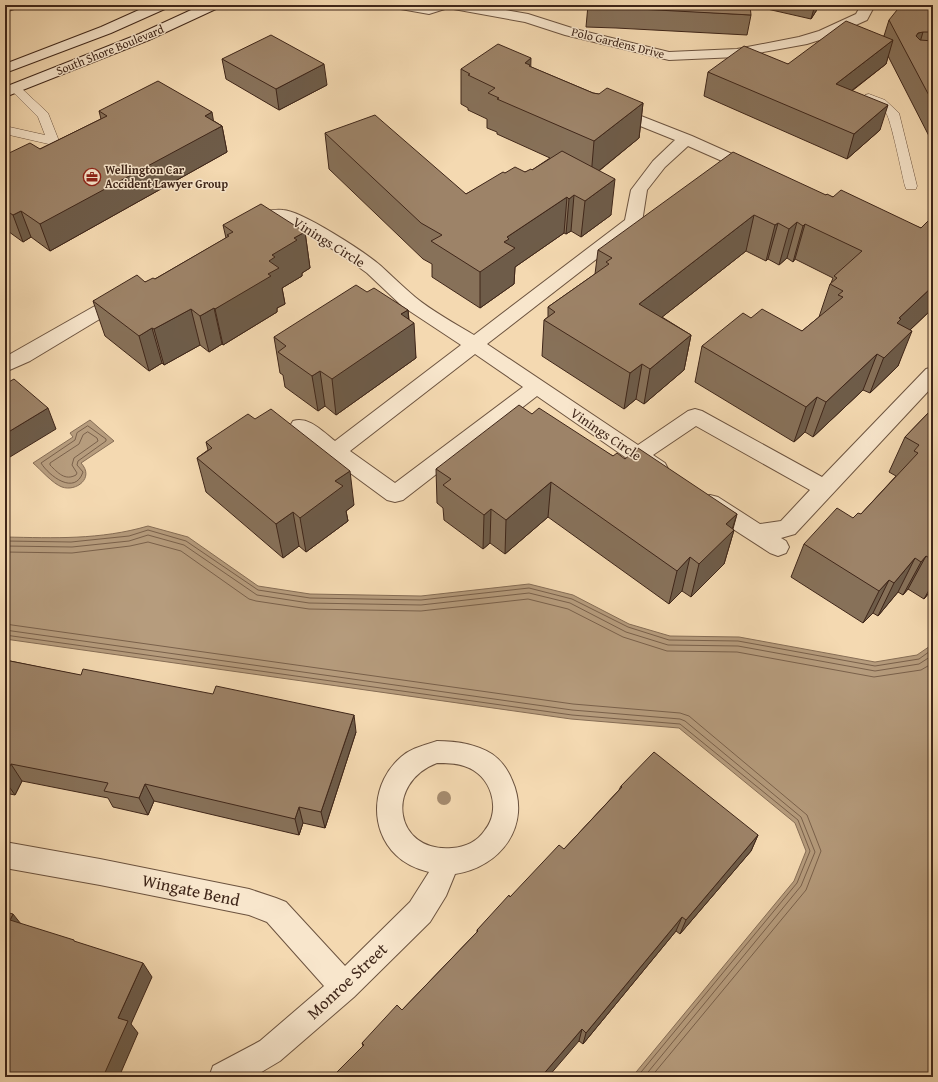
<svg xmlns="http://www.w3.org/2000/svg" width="938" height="1082" font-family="'Gentium Book Plus',serif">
<rect width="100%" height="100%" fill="#f4d9b1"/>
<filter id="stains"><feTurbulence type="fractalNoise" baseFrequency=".005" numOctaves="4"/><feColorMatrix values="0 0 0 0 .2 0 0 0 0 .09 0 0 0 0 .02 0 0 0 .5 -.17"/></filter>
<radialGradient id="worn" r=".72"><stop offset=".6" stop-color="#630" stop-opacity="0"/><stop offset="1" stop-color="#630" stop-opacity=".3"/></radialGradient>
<g fill="#b69c7d" stroke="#866d55">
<path d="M90 420 114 441 81 463C95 478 76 492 62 487 53 484 40 469 33 463L73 437 70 433Z"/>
<path d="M148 526 188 537 258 586 310 594 421 596 529 584 573 595 629 624 670 636 739 637 875 662 917 655 933 644V1077H632L794 881 806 851 795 823 679 728 571 719 5 639V537C54 538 100 540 148 526Z"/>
</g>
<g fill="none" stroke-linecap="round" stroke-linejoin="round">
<g stroke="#7a614b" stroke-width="1">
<path d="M88 426 106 439V441L78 461 77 465 83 472C75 496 49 476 41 463L75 440 77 433Z"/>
<path d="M88 432 97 438 98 441 74 458 72 465 77 473 76 475C65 481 58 473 50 465V463L79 444 83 435Z"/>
<path d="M5 541 71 542 129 536 148 530 186 541 258 590 310 598 421 600 529 588 572 599 628 627 669 640 738 641 875 666 919 659 933 649"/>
<path d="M5 546 72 547 129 541 148 535 184 545 257 595 309 603 421 605 529 593 570 603 626 632 668 645 738 646 875 671 919 664 933 655"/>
<path d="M5 552 72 553 130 546 148 542 181 551 249 599 256 601 309 609 421 611 528 599 568 609 623 637 667 651 737 652 874 677 921 670 933 663"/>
<path d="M5 624 573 704 680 713 689 716 807 815 821 851 806 890 651 1077"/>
<path d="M5 630 572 710 680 719 685 721 801 817 815 852 801 886 644 1077"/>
<path d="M5 635 572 715 680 724 798 820 810 851 797 883 637 1077"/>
</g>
<defs>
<g id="lane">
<path d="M15 84 19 86 48 113 59 141 57 144 53 145 5 134V126L45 135 38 117 9 88 11 86Z"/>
<path d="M869 94 885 100 899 113 917 186 916 189H906L905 186C902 175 891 119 886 113 880 106 868 104 863 98L865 95Z"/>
</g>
<g id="street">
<path d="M5 5H19L17 8 5 12Z"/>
<path d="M393 5H477L528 14 575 29 669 52 737 49 799 37 819 31 856 14 861 5H875L867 20 829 37 807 44 737 57 669 60 565 35 525 22 448 8 429 14 395 8Z"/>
<path d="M613 105 692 136 759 166 761 169 759 172 753 174 747 172 688 146 665 167 647 190 642 222 639 226 487 344 638 445 688 411 695 409 702 411 822 477 926 369 933 367V386L795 534 781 538 786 541 789 547 786 553 778 556 770 553 702 509 699 503 702 497 710 495 718 497 760 524 781 521 810 490 696 426 653 455 665 463 668 469 665 475 658 477 651 475 537 396 403 500 395 502 387 500 293 431 290 426 293 421C309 416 323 432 335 441L461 345 402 306 367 273 342 255 291 224C284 221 276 219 268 222 259 225 257 230 247 228L244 224C252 213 270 209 283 210 302 211 365 252 381 266 392 276 403 287 415 297 432 311 454 323 474 335L625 220 631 190 653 161 675 140 608 113 605 110 608 107ZM475 354 523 387 395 483 350 451Z"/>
<path d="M122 292 128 294 131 298 128 302 30 361 5 372V357L116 294Z"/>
<path d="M437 741C456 741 476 744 492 754 502 761 508 770 512 780 532 825 501 867 455 874L446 896 430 922 354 997 280 1061 253 1077H209L213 1066 260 1041 324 986 267 922 249 915 100 885 5 868V842L100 859 249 889 276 898 286 902 345 966 410 902 429 872C417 869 405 864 396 855 368 828 372 782 401 757 411 748 425 745 437 741ZM437 763C446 763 456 763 464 766 491 774 502 809 485 830 477 842 465 847 452 848 394 853 384 783 437 763Z"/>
</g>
<g id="secondary">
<path d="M150 5H169L167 8 111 33 5 73V64L101 27Z"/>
<path d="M202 5H220L218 8 149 40 5 97V87L139 34Z"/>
</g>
</defs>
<use href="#lane" stroke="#6c533f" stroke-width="1"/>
<use href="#street" stroke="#6c533f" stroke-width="2"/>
<use href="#secondary" stroke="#3f2619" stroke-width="2"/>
<use href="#lane" fill="#f8e6cc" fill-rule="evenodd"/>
<use href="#street" fill="#f8e6cc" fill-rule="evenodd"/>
<use href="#secondary" fill="#f8e6cc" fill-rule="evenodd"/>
</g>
<circle fill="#a58b6e" cx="444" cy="798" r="7"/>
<g fill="#877159" stroke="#3f2619">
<path d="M588 5 751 15 747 35 616 28 586 27Z"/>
<path d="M754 5H820L811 19 754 6Z"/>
<path d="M933 5V142L930 138 888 56 886 64 852 91 880 130 847 159 704 96 708 72 788 64 884 36 889 20Z"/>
<path d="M222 59 327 85 279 110 226 79Z"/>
<path d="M531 67 593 93 643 103 639 138 599 171 611 215 581 237 571 231 566 234 564 233 515 267 514 284 480 308 432 277V264L423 259 329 169 325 133 466 194 505 173 525 172 532 170 550 158 497 134V132L487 128V119L468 110V108L461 104V69Z"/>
<path d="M99 111 214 121 222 126 227 152 50 251 31 237 23 242 5 229V155L40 149 101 119Z"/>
<path d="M826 195 833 197 921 228 933 224V308L910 330 898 366 870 393 863 390 813 437 805 432 794 442 695 382 702 346 751 318 802 331 819 317 830 284 831 283 833 278 795 259 793 262 787 258 779 265 768 259 766 261 746 251 662 317 691 335 684 370 644 404 636 399 624 409 542 356 544 320 548 317V307L595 274 598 250Z"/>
<path d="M223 225 305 232 310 268 302 273V276L282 288 285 304 277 308V312L223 345 222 344 209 352 200 345 164 365 162 363 149 371 105 336 93 301 145 282 155 279 226 238Z"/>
<path d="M408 310 409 319 416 358 336 415 325 406 318 411 285 387 283 375 280 373 274 337Z"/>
<path d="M933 408V589H932L924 599 908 589 903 595 898 592 878 616 873 613 863 623 791 577 804 544 861 514 896 476 889 472 905 437Z"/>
<path d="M532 414 613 456 625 459 737 514 733 529 734 530 724 564 691 597 682 591 669 604 548 517 505 554 490 543 483 549 444 520 443 508 437 503 436 469Z"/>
<path d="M206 442 354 505 346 511 348 521 306 552 299 546 283 558 206 492 197 458 208 450Z"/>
<path d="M5 660 356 732 325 828 303 823 299 835 154 801 148 815 113 807 108 798 22 781 15 795 5 793Z"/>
<path d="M621 786 758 835 751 851 680 934 676 931 583 1044 579 1041 363 1046 362 1043 402 1010 477 932V930L510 897 564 849 619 790Z"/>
</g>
<g fill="#6e5c49" stroke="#3f2619">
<path d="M815 5H820L811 19Z"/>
<path d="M923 32 916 56V36L918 33Z"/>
<path d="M893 40 886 64 829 108 836 84Z"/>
<path d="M531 58 530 93 525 63Z"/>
<path d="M324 64 327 85 279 110 276 89Z"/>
<path d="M643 103 639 138 591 177 594 141Z"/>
<path d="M888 105 880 130 847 159 854 134Z"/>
<path d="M212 112 215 130 222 126 227 152 50 251 40 224 205 116Z"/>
<path d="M615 179 611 215 581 237 585 201Z"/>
<path d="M574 195 571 231 566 234 569 199Z"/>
<path d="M567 197 564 233 515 267 514 284 480 308V272L507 237Z"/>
<path d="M21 211 31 237 23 242 13 215Z"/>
<path d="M754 215 746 251 633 340 639 304Z"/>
<path d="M797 222 787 258 779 265 789 229Z"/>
<path d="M778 223 768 259 766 261 775 225Z"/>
<path d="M805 224 795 259 793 262 803 226Z"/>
<path d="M305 232 310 268 302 273V276L282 288 285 304 277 308V312L223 345 215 309 268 274 269 261 272 255 294 238Z"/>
<path d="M933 286V308L889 350 912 331 898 366 870 393 899 318Z"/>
<path d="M214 308 222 344 209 352 200 316Z"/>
<path d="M191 309 200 345 164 365 154 329Z"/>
<path d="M408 310 409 326 414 323 416 358 336 415 332 379 401 314Z"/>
<path d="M152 328 162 363 149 371 139 336Z"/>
<path d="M691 335 684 370 644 404 650 369Z"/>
<path d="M877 354 863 390 813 437 826 402Z"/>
<path d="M642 364 636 399 624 409 630 373Z"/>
<path d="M320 371 325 406 318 411 312 376Z"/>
<path d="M817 397 805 432 794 442 806 407Z"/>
<path d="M48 408 56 429 5 460V434Z"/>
<path d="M350 471 354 505 346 511 348 521 306 552 300 518 335 481Z"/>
<path d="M551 482 548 517 505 554 506 520Z"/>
<path d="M491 509 490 543 483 549 484 515Z"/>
<path d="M293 512 299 546 283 558 276 524Z"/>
<path d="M737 514 731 533 734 530 724 564 691 597 699 564 726 524Z"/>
<path d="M926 556 908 589 903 595 921 562Z"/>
<path d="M690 557 682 591 669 604 677 571Z"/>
<path d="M915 558 898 592 878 616 894 583Z"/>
<path d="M889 580 873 613 863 623 879 591Z"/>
<path d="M933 583V588L924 599Z"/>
<path d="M354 715 356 732 325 828 321 812Z"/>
<path d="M11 764 22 781 15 795 5 781V775Z"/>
<path d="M145 784 154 801 148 815 139 798Z"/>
<path d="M299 807 303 823 299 835 295 819Z"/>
<path d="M758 835 751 851 680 934 686 920Z"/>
<path d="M13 914 25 929 10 920Z"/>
<path d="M682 917 676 931 583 1044 586 1033Z"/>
<path d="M143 963 152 977 131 1024 138 1033 119 1077H103L118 1018Z"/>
<path d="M582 1029 579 1041 548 1077H541Z"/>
</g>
<g fill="#9d8368" stroke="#3f2619">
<path d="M588 5H750L751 15 619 8 587 7Z"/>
<path d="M901 5H933V32H923L918 33 916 36 920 40 933 41V103L889 20Z"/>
<path d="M846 21 893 40 836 84 888 105 854 134 708 72 744 46 788 64Z"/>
<path d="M271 35 324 64 276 89 222 59Z"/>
<path d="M498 44 531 58 525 63 530 65 529 66 593 93 599 94 607 88 643 103 594 141 497 99 499 98 488 93 495 88 468 75 470 74 461 69Z"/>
<path d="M158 81 212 112 205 116 222 126 40 224 21 211 13 215 5 210V155L30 143 40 149 107 116 99 111Z"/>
<path d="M375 115 466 194 503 172 505 173 515 167 525 172 531 169 532 170 562 151 615 179 585 201 574 195 569 199 567 197 507 237 509 239 504 242 515 248 480 272 431 241 442 235 421 223 325 133Z"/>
<path d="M733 152 826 195 827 194 833 197 841 190 921 228 928 221 933 224V286L899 318 901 319 897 323 912 331 884 358 877 354 826 402 817 397 806 407 702 346 743 313 751 318 762 309 802 331 843 297 838 295 843 291 830 284 837 278 834 276 862 251 805 224 803 226 797 222 789 229 778 223 775 225 754 215 639 304 691 335 650 369 642 364 630 373 544 320 555 312 548 307 609 264 606 262 612 258 598 250Z"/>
<path d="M261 204 305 232 294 238 297 240 272 255 275 257 269 261 279 268 268 274 271 276 215 309 214 308 200 316 191 309 154 329 152 328 139 336 93 301 137 275 145 282 153 278 155 279 229 236 227 235 233 232 223 225Z"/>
<path d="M356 285 367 292 374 288 408 310 401 314 414 323 332 379 320 371 312 376 278 352 286 346 274 337Z"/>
<path d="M14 379 48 408 5 434V384Z"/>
<path d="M519 405 532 414 539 408 613 456 617 453 625 459 638 448 737 514 726 524 734 530 699 564 690 557 677 571 551 482 506 520 491 509 484 515 443 485 451 479 436 469Z"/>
<path d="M933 408V560L926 556 921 562 915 558 894 583 889 580 879 591 804 544 837 508 853 518 858 513 861 514 918 453 914 451 919 445 905 437Z"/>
<path d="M271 409 350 471 335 481 343 486 300 518 293 512 276 524 197 458 212 448 206 442 248 414 255 419Z"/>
<path d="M5 660 81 675 83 669 213 694 216 686 354 715 321 812 299 807 295 819 145 784 139 798 104 791 108 783 11 764 5 775Z"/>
<path d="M654 752 758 835 686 920 682 917 586 1033 582 1029 541 1077H332L364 1045 362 1043 397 1005 402 1010 478 931 477 930 509 895 510 897 559 845 564 849 622 787 621 786Z"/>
<path d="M5 912 13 914 10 920 74 940V941L143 963 118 1018 128 1021 103 1077H5Z"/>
</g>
<defs>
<symbol id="office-ring" viewBox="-11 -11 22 22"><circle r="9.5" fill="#f8e6cc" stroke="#8f2418" stroke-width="1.5"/><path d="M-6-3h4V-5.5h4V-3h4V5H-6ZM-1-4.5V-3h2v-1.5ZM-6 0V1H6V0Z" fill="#8f2418"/></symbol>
</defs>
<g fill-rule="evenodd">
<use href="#office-ring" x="82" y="167" width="20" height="20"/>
</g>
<g text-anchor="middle" stroke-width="3" stroke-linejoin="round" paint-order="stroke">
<g font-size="12" fill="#3f2619" stroke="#f8e6cc">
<text transform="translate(618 43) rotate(14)" y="4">Polo Gardens Drive</text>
<text transform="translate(110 50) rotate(-22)" y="4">South Shore Boulevard</text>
</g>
<g font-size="12" font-weight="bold" fill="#3f2619" stroke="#f8e6cc" text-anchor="start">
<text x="105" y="174">Wellington Car<tspan x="105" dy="14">Accident Lawyer Group</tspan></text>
</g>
<g font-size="14" fill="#3f2619" stroke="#f8e6cc">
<text transform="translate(329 242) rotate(32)" y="5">Vinings Circle</text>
<text transform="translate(606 434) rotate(34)" y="5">Vinings Circle</text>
</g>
<g font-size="17" fill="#3f2619" stroke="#f8e6cc">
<text transform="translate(191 890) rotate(12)" y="6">Wingate Bend</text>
<text transform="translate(347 981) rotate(-43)" y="6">Monroe Street</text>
</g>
</g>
<rect width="938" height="1082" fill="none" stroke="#f4d9b1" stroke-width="20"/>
<rect x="6" y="6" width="926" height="1070" fill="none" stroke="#3f2619" stroke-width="2"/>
<rect x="10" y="10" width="918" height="1062" fill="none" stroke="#3f2619"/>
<rect width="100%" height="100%" filter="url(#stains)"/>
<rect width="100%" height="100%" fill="url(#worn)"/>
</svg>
